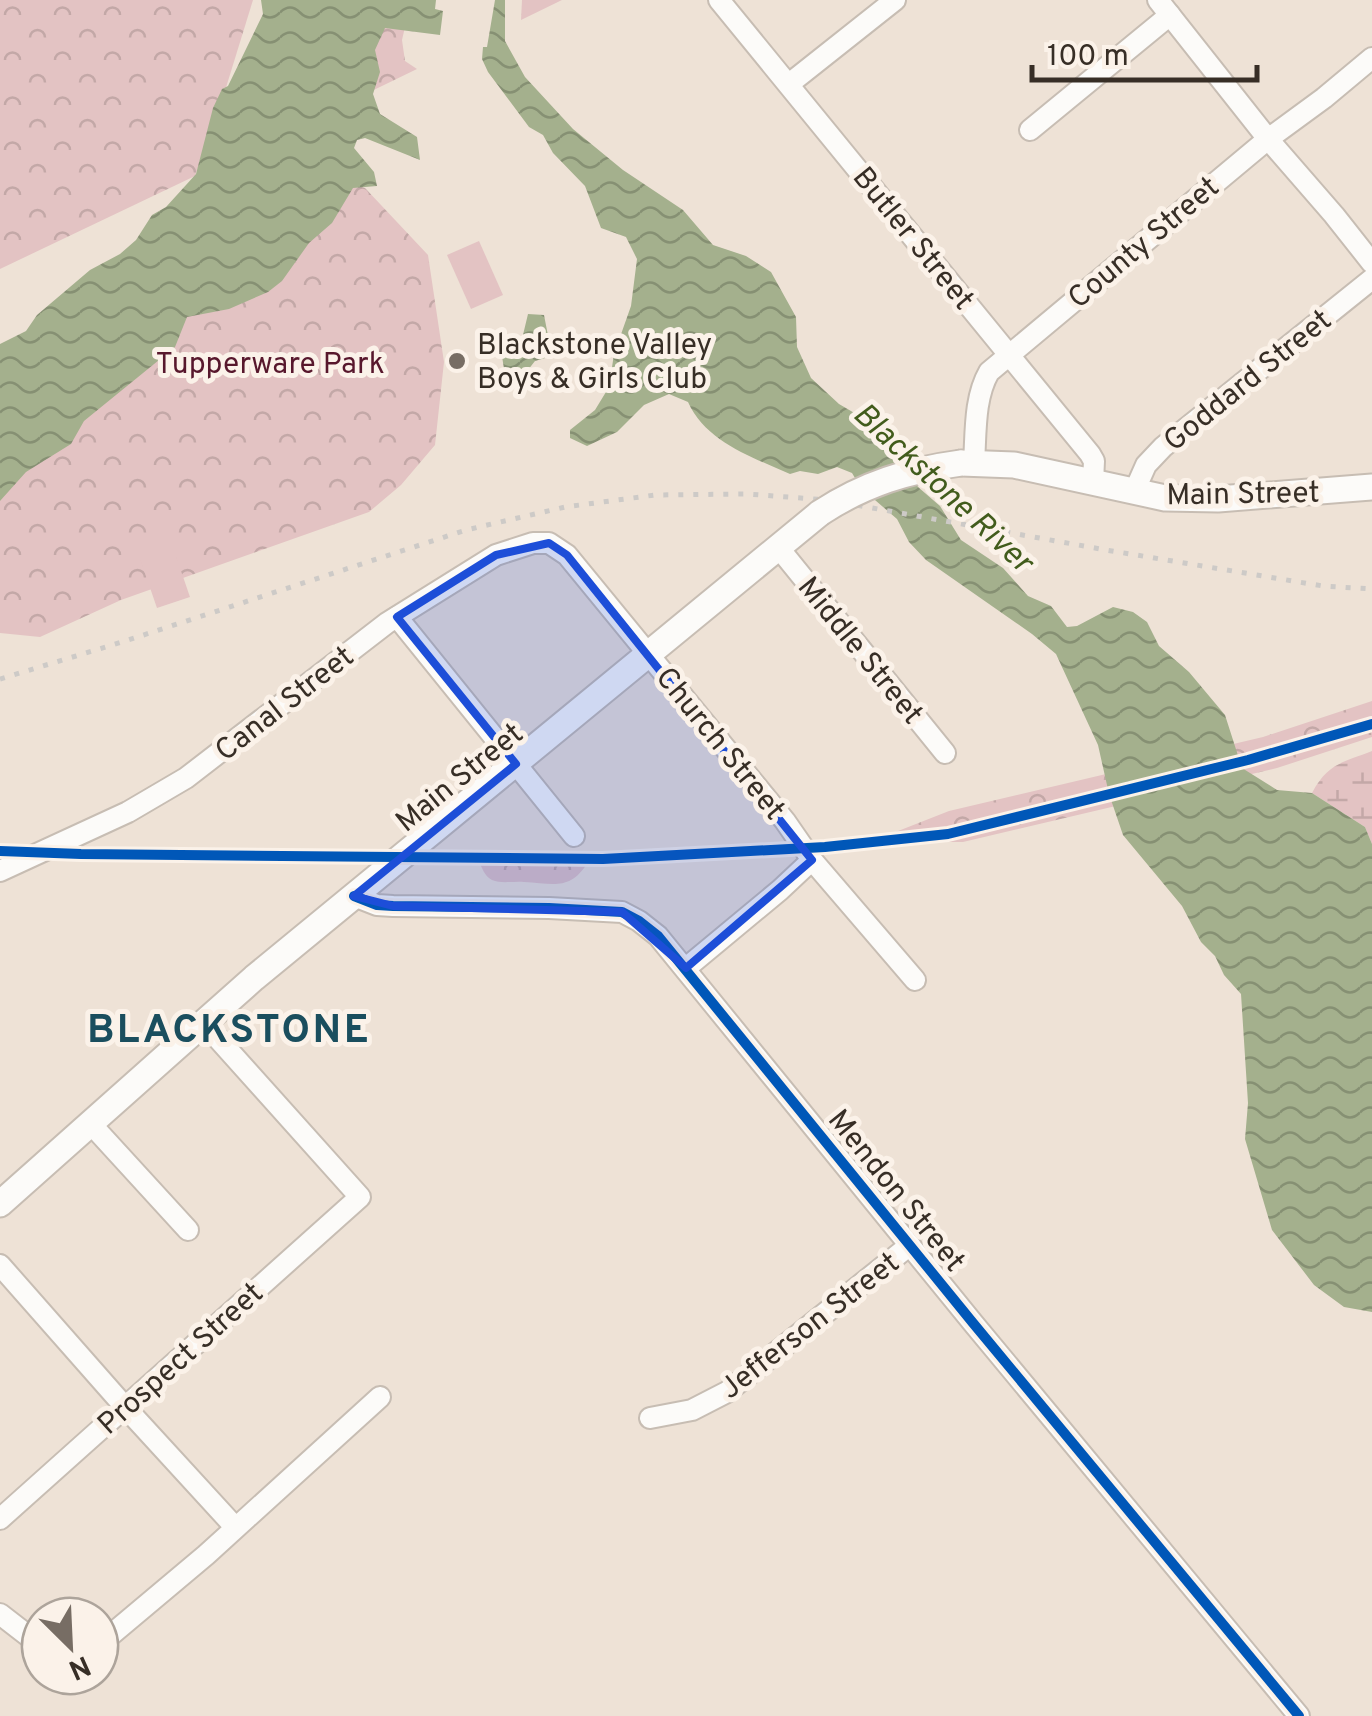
<svg xmlns="http://www.w3.org/2000/svg" width="1372" height="1716" font-family="Overpass,sans-serif">
<defs>
<pattern id="forest-crowns" width="20" height="18" patternUnits="userSpaceOnUse" patternTransform="scale(2.5)"><rect width="20" height="18" fill="#e3c3c3"/><path d="M2 6a3 3 0 1 1 6 0M12 15a3 3 0 1 1 6 0" fill="none" stroke="#c3a8a7"/></pattern>
<pattern id="wetland-marsh" width="20" height="14" patternUnits="userSpaceOnUse" patternTransform="scale(2.5)"><rect width="20" height="14" fill="#e3c3c3"/><path d="M1 5h8M5 5V1M11 12h8M15 12V8" fill="none" stroke="#c3a8a7"/></pattern>
<pattern id="water-waves" width="16" height="10" patternUnits="userSpaceOnUse" patternTransform="scale(2.5)"><rect width="16" height="10" fill="#a4b08d"/><path d="M0 5q4-4 8 0t8 0" fill="none" stroke="#869073"/></pattern>
</defs>
<rect width="100%" height="100%" fill="#eee2d6"/>
<g fill="url(#forest-crowns)">
<path d="M0 0H253L220 107 195 176 0 269Z"/>
<path d="M522 0H562L521 20Z"/>
<path d="M376 25 405 27 402 40 405 61 417 69 349 102Z"/>
<path d="M303 168 365 188 428 255 444 362 435 445 401 485 369 512 121 600 40 637 0 633V401Z"/>
<path d="M1372 701V737L1277 768 963 842H898L766 858 588 862C570 892 552 883 524 882 514 881 501 884 492 880 484 876 482 867 478 860L172 859 0 856V845L160 848 440 851 555 855 764 847 866 838 893 833 949 811 1263 737Z"/>
</g>
<path fill="url(#wetland-marsh)" d="M1372 751V844L1365 827 1312 793C1328 763 1342 763 1372 751Z"/>
<g fill="#e3c3c3">
<path d="M479 241 503 295 471 309 447 255Z"/>
<path d="M171 542 190 597 157 608 138 553Z"/>
</g>
<g fill="url(#water-waves)">
<path d="M261 0H436L435 9 443 11 440 35 385 28 375 50 380 72 373 94 380 114 417 137 420 160 365 138 357 140 354 148 374 172 377 186 353 188 332 223 309 243 282 281 268 292 229 309 187 317 175 347 84 421 71 444 26 472 0 501V344L26 331 37 315 90 270 120 254 136 240 152 215 166 207 196 174 213 108 222 89 228 86 263 14Z"/>
<path d="M495 0H505V41L525 77 573 129 623 170 683 210 713 245 746 256 771 272 796 317 797 347 811 378 839 404 880 428 918 487 940 506 961 540 1003 568 1028 596 1051 606 1067 627 1077 626 1113 607 1133 612 1147 622 1159 646 1189 672 1225 715 1242 768 1277 790 1312 793 1365 827 1372 844V1312L1344 1307 1314 1285 1272 1230 1245 1139 1248 1103 1241 994 1224 975 1215 956 1201 942 1182 906 1123 835 1109 794 1098 745 1056 654 1032 634 926 560 909 542 897 519 861 488 852 473 837 467 818 474 800 471 790 474C752 457 706 442 688 402L669 394 644 405 617 432 587 446 570 438V430L595 410 609 387 614 354 631 306 637 259 626 237 601 228 585 186 553 153 543 135 529 127 488 72 482 59 483 47H487Z"/>
<path d="M528 314 544 315 552 356 535 361 517 384 506 381 500 344 522 339Z"/>
</g>
<g fill="none" stroke-linecap="round" stroke-linejoin="round">
<defs>
<g id="minor">
<path d="M719 0 1090 454 1094 461 1093 482"/>
<path d="M1158 0 1268 139 1334 215 1372 263"/>
<path d="M789 84 895 0"/>
<path d="M1030 130 1170 15"/>
<path d="M974 463C976 433 974 398 989 372L1268 139 1324 98 1372 58"/>
<path d="M1134 492 1146 465 1163 447 1372 279"/>
<path d="M778 547 945 753"/>
<path d="M397 617 574 836"/>
<path d="M0 871 128 812 186 778 387 623 496 555 533 543H549L567 555 785 821 812 860 915 980"/>
<path d="M354 896 377 905 393 906 549 908 622 912 639 921 658 936 973 1323 1299 1716"/>
<path d="M686 968 780 890 812 860"/>
<path d="M91 1124 188 1230"/>
<path d="M0 1265 125 1407 235 1527"/>
<path d="M650 1418 692 1410 727 1392 910 1245"/>
<path d="M0 1519 360 1197 204 1023"/>
<path d="M0 1614 40 1645"/>
<path d="M100 1644 206 1555 380 1397"/>
</g>
<g id="major">
<path d="M961 463 1014 465 1165 498 1218 499 1372 487"/>
<path d="M0 1204 254 978 820 513"/>
</g>
</defs>
<use href="#minor" stroke="#c7bdb3" stroke-width="24"/>
<use href="#major" stroke="#c7bdb3" stroke-width="29"/>
<use href="#minor" stroke="#fcfbf9" stroke-width="20"/>
<use href="#major" stroke="#fcfbf9" stroke-width="25"/>
<path stroke="#cdcac7" stroke-width="5" stroke-dasharray="5 10" stroke-linecap="butt" d="M0 679 122 642 466 530 565 507 655 495 748 494 828 500 1106 550 1323 586 1372 589"/>
<defs>
<path id="major-bridge" d="M820 513C864 484 909 470 961 463"/>
</defs>
<use href="#major-bridge" stroke="#c7bdb3" stroke-width="29" stroke-linecap="butt"/>
<use href="#major-bridge" stroke="#fcfbf9" stroke-width="25"/>
<defs>
<g id="cycleway">
<path d="M0 851 81 854 603 859 825 847 948 834 1248 760 1372 724"/>
<path d="M354 896 377 905 393 906 549 908 622 912 639 921 658 936 973 1323 1299 1716"/>
</g>
</defs>
<use href="#cycleway" stroke="#fbf2e9" stroke-width="16"/>
<use href="#cycleway" stroke="#0057b8" stroke-width="10"/>
</g>
<path fill="#1d4ed8" fill-opacity="0.2" stroke="#1d4ed8" stroke-width="8" stroke-linejoin="round" d="M549 543 567 555 812 860 686 968 622 912 393 906 354 896 516 764 397 617 496 555Z"/>
<circle fill="#776d64" stroke="#fbf2e9" stroke-width="4" cx="457" cy="361" r="10"/>
<g text-anchor="middle" stroke-width="10" stroke-linejoin="round" paint-order="stroke">
<g font-size="30" fill="#372e26" stroke="#fbf2e9">
<text transform="translate(914 238) rotate(51)" y="10">Butler Street</text>
<text transform="translate(1143 242) rotate(-40)" y="10">County Street</text>
<text transform="translate(1247 380) rotate(-39)" y="10">Goddard Street</text>
<text transform="translate(1243 493) rotate(-1)" y="10">Main Street</text>
<text transform="translate(861 650) rotate(51)" y="10">Middle Street</text>
<text transform="translate(284 703) rotate(-38)" y="10">Canal Street</text>
<text transform="translate(721 743) rotate(51)" y="10">Church Street</text>
<text transform="translate(459 777) rotate(-39)" y="10">Main Street</text>
<text transform="translate(897 1190) rotate(51)" y="10">Mendon Street</text>
<text transform="translate(809 1325) rotate(-38)" y="10">Jefferson Street</text>
<text transform="translate(180 1358) rotate(-42)" y="10">Prospect Street</text>
</g>
<g font-size="30" fill="#372e26" stroke="#fbf2e9" text-anchor="start">
<text x="477" y="354">Blackstone Valley<tspan x="477" dy="34">Boys &amp; Girls Club</tspan></text>
</g>
<g font-size="30" fill="#57172c" stroke="#fbf2e9">
<text x="270" y="373">Tupperware Park</text>
</g>
<g font-size="32" font-style="italic" fill="#425c1c" stroke="#fbf2e9">
<text transform="translate(944 487) rotate(43)" y="11">Blackstone River</text>
</g>
<g font-size="40" font-weight="bold" letter-spacing="2.5" fill="#1a4e5e" stroke="#fbf2e9">
<text x="229" y="1042">BLACKSTONE</text>
</g>
</g>
<g transform="translate(70 1646) rotate(156)"><circle r="48" fill="#fbf2e9" stroke="#ada49b" stroke-width="2.5"/>
<path d="M0-8L18 38L0 25L-18 38Z" fill="#776d64"/>
<text y="-15" font-size="28" font-weight="bold" text-anchor="middle" fill="#372e26">N</text>
</g>
<path d="M1032 65v15h225v-15" fill="none" stroke="#372e26" stroke-width="5"/>
<text x="1047" y="65" font-size="30" fill="#372e26" stroke="#fbf2e9" stroke-width="8" paint-order="stroke">100 m</text>
</svg>
